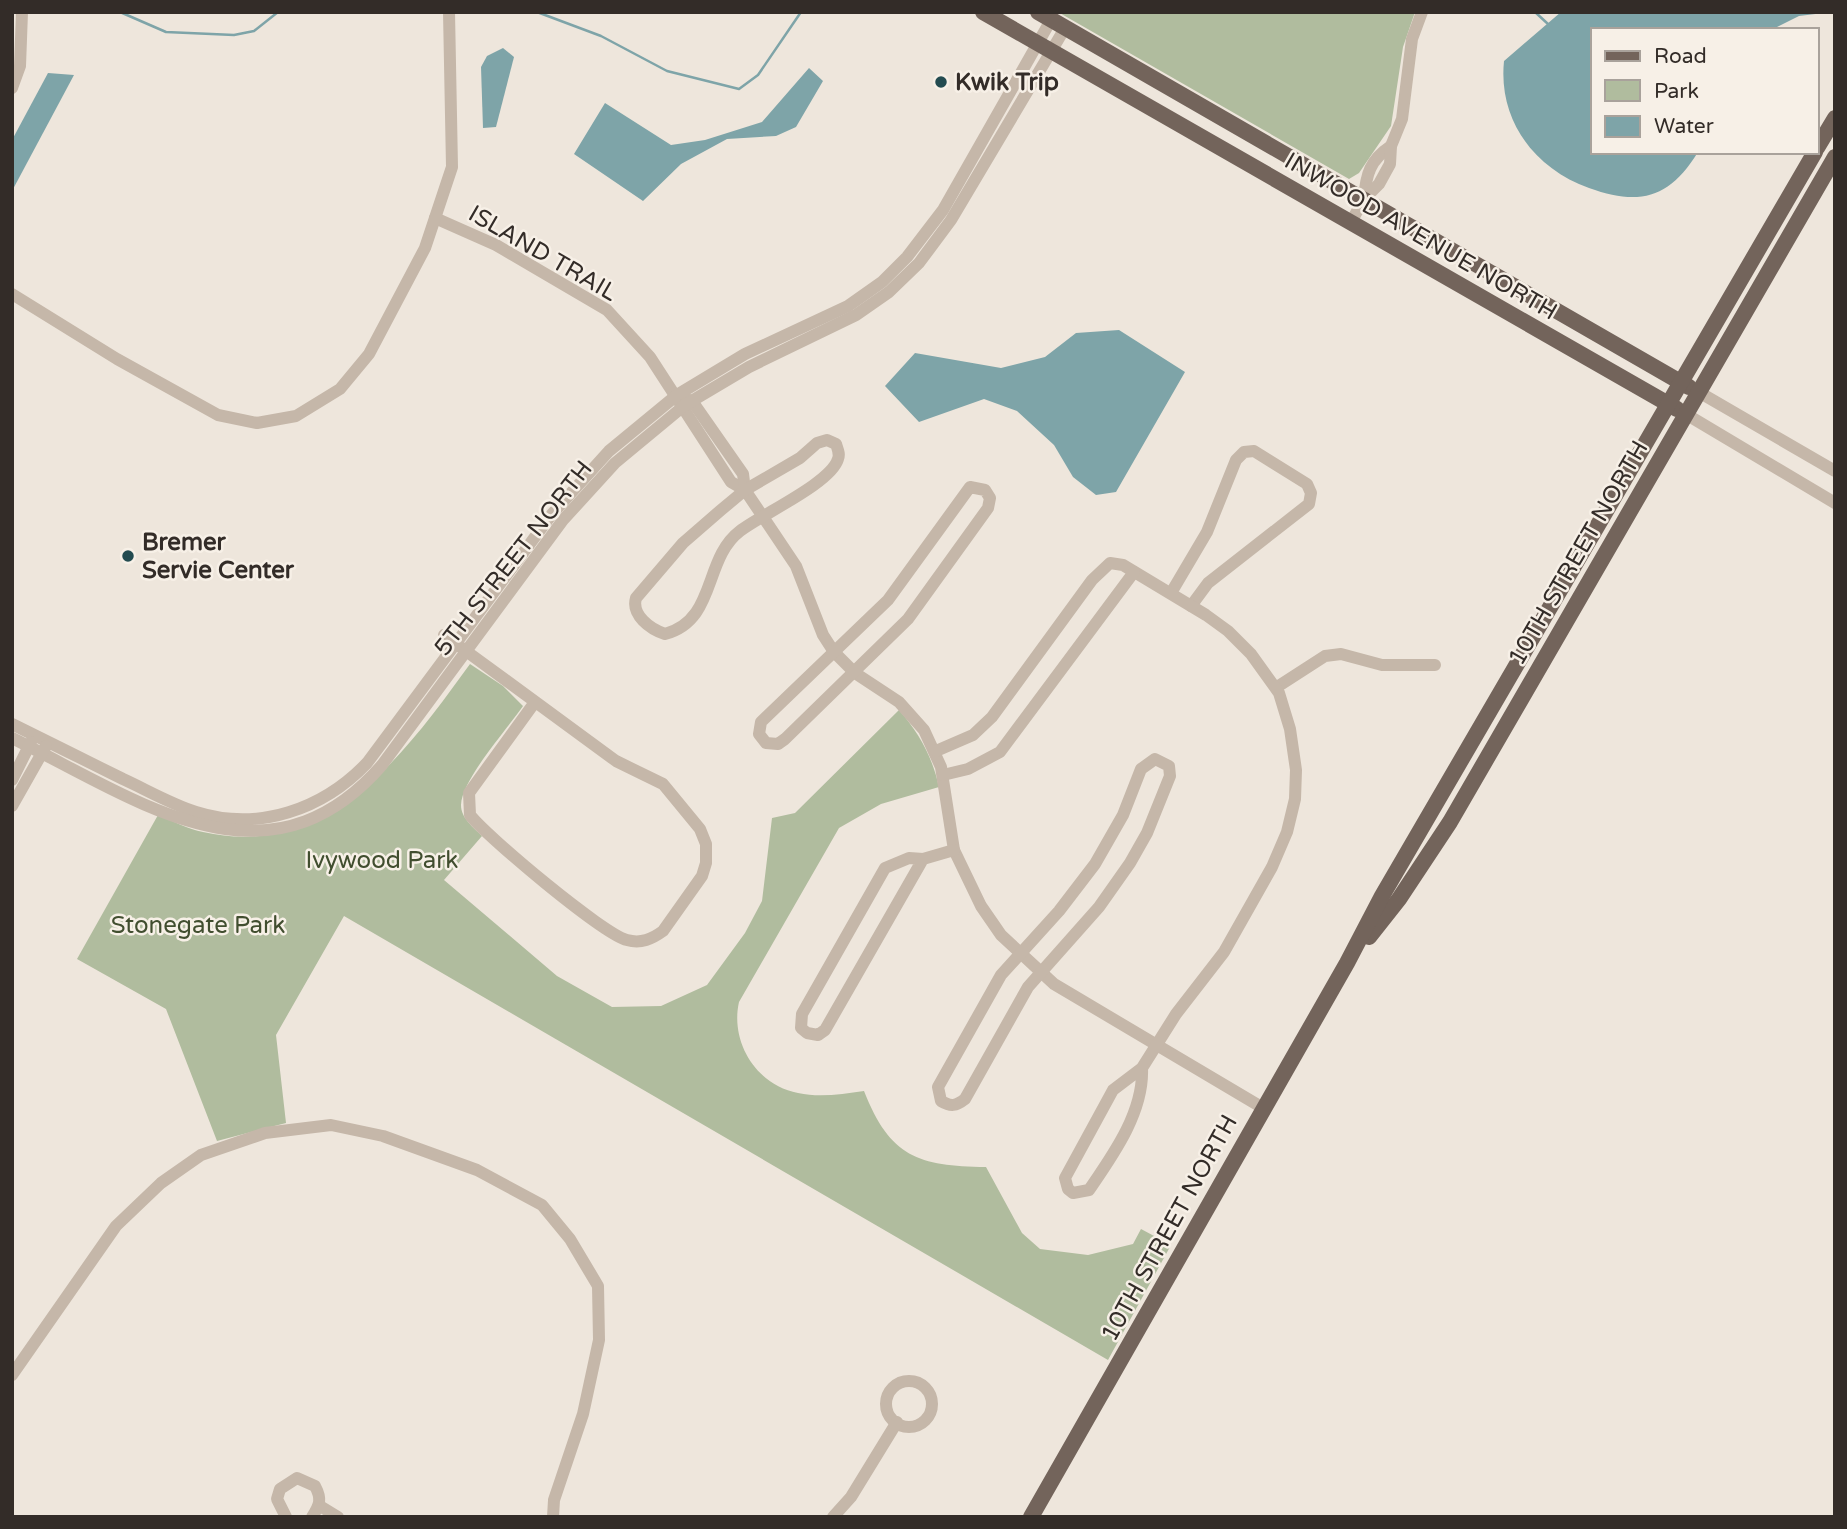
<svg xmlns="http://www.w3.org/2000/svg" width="1847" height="1529" font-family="'Varela Round',sans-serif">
<rect width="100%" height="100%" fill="#eee6dc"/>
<g fill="#b0bc9e">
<path d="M1058 12H1415L1403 47 1391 126 1359 173 1349 179Z"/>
<path d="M470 664 503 686 523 706C508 728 462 779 461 805 461 818 473 827 482 836L444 880 557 976 612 1007 661 1006 707 985 745 933 762 901 772 818 795 813 899 710C919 733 932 756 939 787L881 804 839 828 739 1002C730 1042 756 1085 798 1093 820 1098 842 1094 864 1091 890 1157 918 1166 986 1167L1022 1233 1040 1249 1088 1255 1133 1244 1141 1229 1171 1245 1108 1360 344 916 276 1035 286 1123 217 1141 166 1009 77 959 158 815C173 821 188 829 203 832 329 861 406 752 470 664Z"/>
</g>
<g fill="#7ea4a8">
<path d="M1561 12H1832L1799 16 1771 30H1593V152H1698C1669 199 1639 206 1589 188 1534 168 1498 120 1504 61Z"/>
<path d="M503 48 514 57 496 127 483 128 481 67 487 56Z"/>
<path d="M809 68 823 81 796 127 776 136 727 139 681 164 643 201 574 154 605 103 671 145 705 140 762 122Z"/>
<path d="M48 73 74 75 12 191V140Z"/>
<path d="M1119 330 1185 372 1116 492 1096 495 1073 477 1054 445 1017 411 984 399 919 422 885 386 915 353 1001 368 1045 357 1076 333Z"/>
</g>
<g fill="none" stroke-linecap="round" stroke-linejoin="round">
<g stroke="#7ea4a8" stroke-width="2.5">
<path d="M120 12 166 32 234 35 254 31 278 12"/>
<path d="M537 12 601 36 667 71 739 89 758 75 801 12"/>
<path d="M1535 12 1548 24"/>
</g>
<g stroke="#c5b7a9" stroke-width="12">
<path d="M12 88 20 66 22 12"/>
<path d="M1364 199C1366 174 1370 160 1391 146"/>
<path d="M435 218 496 245 607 310 650 357 731 482 745 490"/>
<path d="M1351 222 1364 199 1379 184 1390 164 1391 146 1402 119 1412 39 1422 12"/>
<path d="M12 294 117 359 218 415 257 423 296 416 340 389 369 354 425 248 452 167 449 12"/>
<path d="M1697 391 1835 471"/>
<path d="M684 398 692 401 743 474 745 490 796 566 823 635 834 652 855 673 899 702 924 730 941 767 954 850 981 906 1001 935 1054 984 1263 1108"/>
<path d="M1684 413 1835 503"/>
<path d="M827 440 836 444C838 450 840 454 838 459 831 483 762 514 740 531 703 559 717 620 665 634 650 629 631 615 636 598L683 543 721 510 745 490 800 458 817 443Z"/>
<path d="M970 487 985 490 990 498 988 508 908 619 785 739 778 744 766 743 759 734 761 722 888 600Z"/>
<path d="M1171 593 1207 532 1236 460 1244 452 1254 451 1307 484 1311 493 1309 504 1208 583 1191 606"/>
<path d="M444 635 466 651 616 761 663 784 700 829 706 844V863L702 876 663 931C652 939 641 944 627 940 603 934 487 837 470 815L469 793 535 702"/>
<path d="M1277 687 1325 656 1341 654 1382 665H1435"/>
<path d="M12 724C49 742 86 761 123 779 147 790 171 804 196 812 259 832 323 809 367 763L552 514 609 451 677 395 745 354 848 306 882 282 907 257 943 210 1051 20"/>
<path d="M12 738C135 798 266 898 382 765L563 520 615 463 685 405 749 367 856 315 889 292 919 263 951 220 1065 28"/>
<path d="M936 751 973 735 992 717 1092 580 1110 563 1123 565 1206 615 1228 631 1251 654 1279 693 1290 729 1296 770 1295 799 1287 832 1272 867 1224 952 1176 1014 1142 1068 1113 1090 1065 1178 1068 1189 1073 1193 1089 1190C1113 1155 1144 1112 1142 1068"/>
<path d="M1155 759 1169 766 1170 776 1147 833 1130 863 1099 907 1028 987 965 1099C956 1106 951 1107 941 1101L938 1087 1001 975 1059 911 1095 864 1123 815 1141 769Z"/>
<path d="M943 775 968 769 1000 752 1134 572"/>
<path d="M12 780 31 742"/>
<path d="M12 806 46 746"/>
<path d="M923 859 825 1030 818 1035 807 1033 801 1028 802 1014 885 868 909 858 923 859 954 850"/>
<path d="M12 1375 116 1226 161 1183 201 1155 265 1133 331 1125 383 1136 477 1170 542 1205 570 1239 598 1286 599 1340 583 1414 554 1500 553 1517"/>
<circle cx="909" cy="1404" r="23"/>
<path d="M320 1506 338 1517"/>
<path d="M286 1517 277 1499 280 1489 297 1478 315 1486C322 1499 320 1505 312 1517"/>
<path d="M833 1517 851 1497 897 1422"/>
</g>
<g stroke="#73645b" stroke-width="16">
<path d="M983 12 1677 409"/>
<path d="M1038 12 1689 387"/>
<path d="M1817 148 1835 118"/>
<path d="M1369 937 1399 899 1450 822 1835 157"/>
<path d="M1031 1517 1347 963 1382 896 1815 152"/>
</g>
</g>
<g fill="#234b50" stroke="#f7f0e7" stroke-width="2.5">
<circle cx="941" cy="82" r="7"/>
<circle cx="128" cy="556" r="7"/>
</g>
<g text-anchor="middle" stroke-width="5" stroke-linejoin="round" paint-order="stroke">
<g font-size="24" font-weight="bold" fill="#332c28" stroke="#f7f0e7" text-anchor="start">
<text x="955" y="90">Kwik Trip</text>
<text x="142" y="550">Bremer<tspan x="142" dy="28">Servie Center</tspan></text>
</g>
<g font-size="24" fill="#332c28" stroke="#f7f0e7">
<text transform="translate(1421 236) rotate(30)" y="8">INWOOD AVENUE NORTH</text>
<text transform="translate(543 253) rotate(30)" y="8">ISLAND TRAIL</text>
<text transform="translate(1578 553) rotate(-60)" y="8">10TH STREET NORTH</text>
<text transform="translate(513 558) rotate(-52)" y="8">5TH STREET NORTH</text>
<text transform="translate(1169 1228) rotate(-61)" y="8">10TH STREET NORTH</text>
</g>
<g font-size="24" fill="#414e2f" stroke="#f7f0e7">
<text x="382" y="868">Ivywood Park</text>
<text x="198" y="933">Stonegate Park</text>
</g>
</g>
<rect width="1847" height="1529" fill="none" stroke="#332c28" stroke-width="28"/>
<rect x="1591" y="28" width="228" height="126" fill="#f7f0e7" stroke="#a9a29b" stroke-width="2"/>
<rect x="1605" y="51" width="35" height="10" fill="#73645b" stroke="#a9a29b" stroke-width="2"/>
<text x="1654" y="63" font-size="21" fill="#332c28">Road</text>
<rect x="1605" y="80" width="35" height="21" fill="#b0bc9e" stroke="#a9a29b" stroke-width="2"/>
<text x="1654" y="98" font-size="21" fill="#332c28">Park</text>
<rect x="1605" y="116" width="35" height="21" fill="#7ea4a8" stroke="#a9a29b" stroke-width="2"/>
<text x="1654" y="133" font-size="21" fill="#332c28">Water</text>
</svg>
